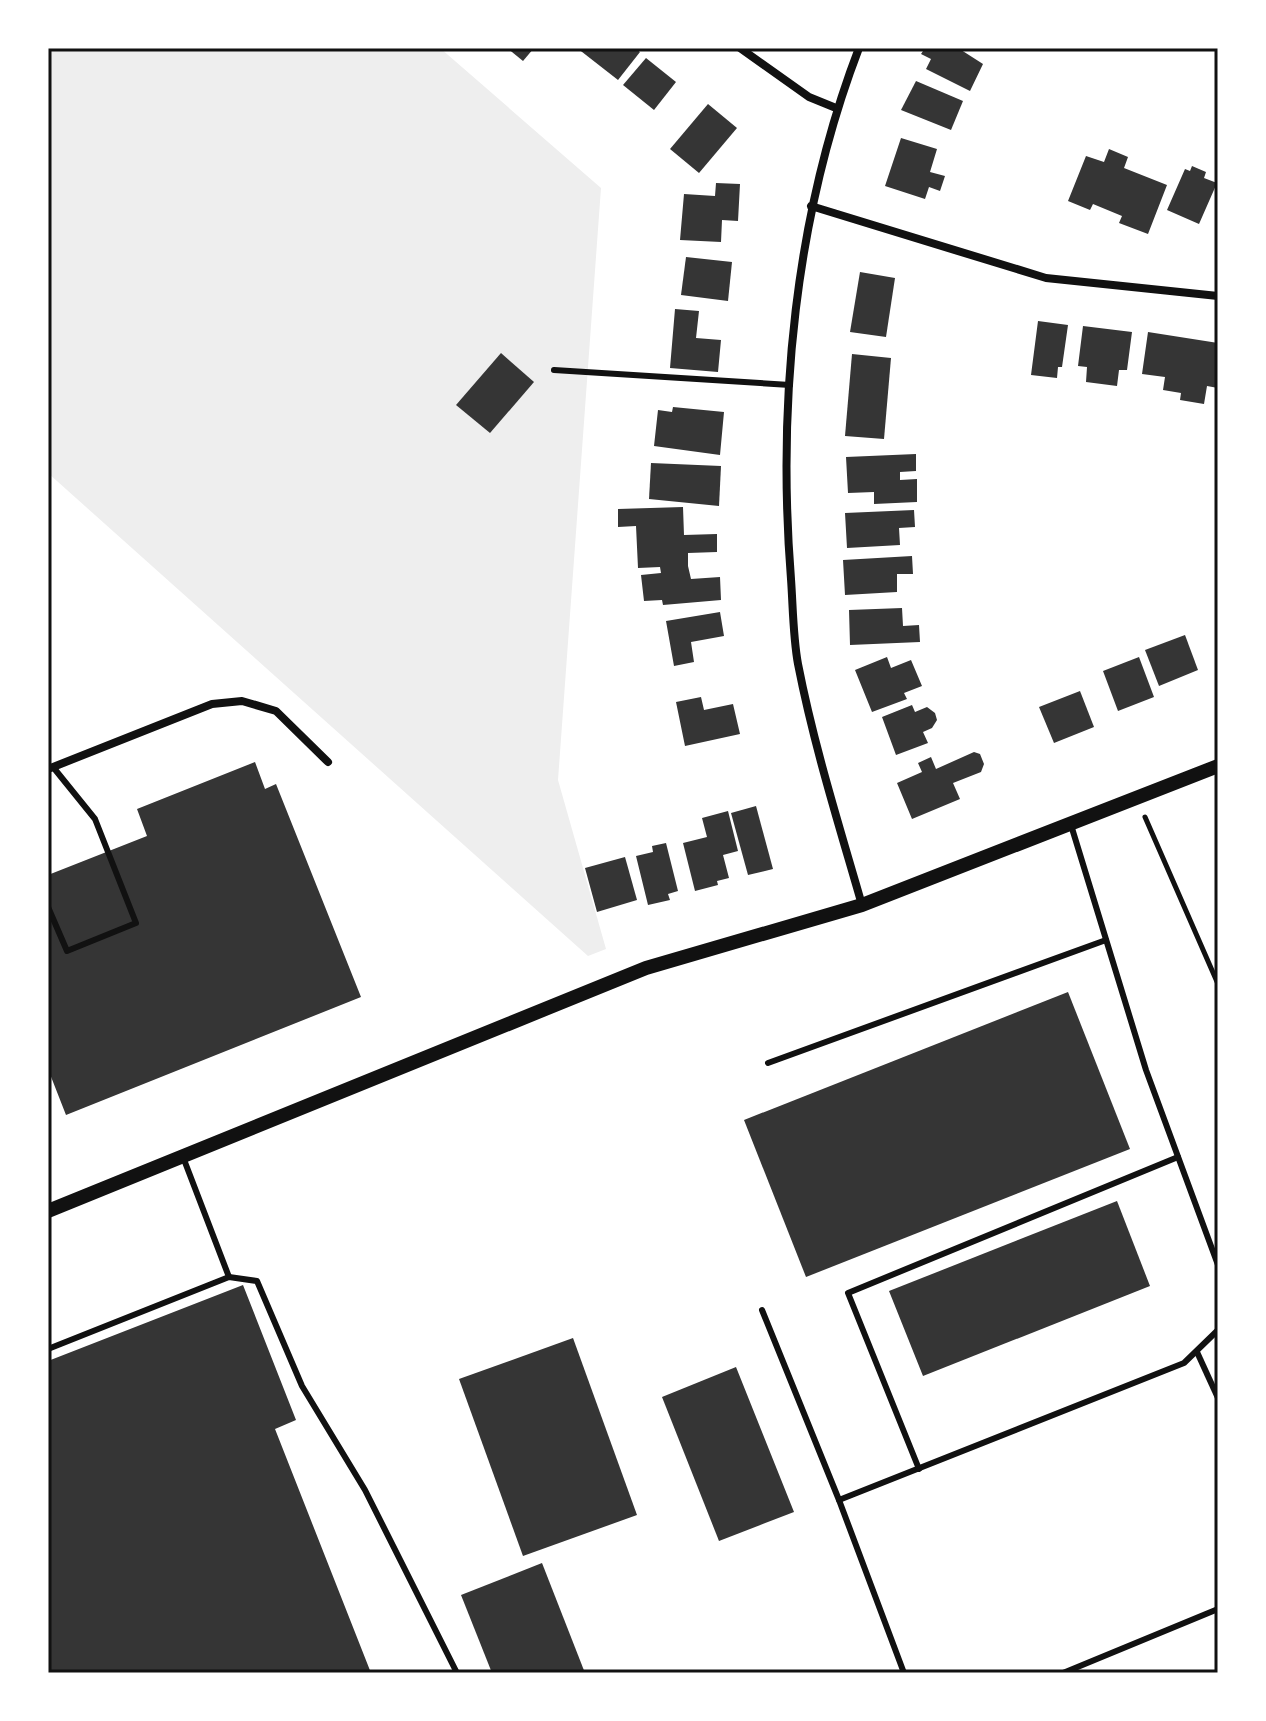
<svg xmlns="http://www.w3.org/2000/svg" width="1266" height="1721" font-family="Manrope,sans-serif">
<rect width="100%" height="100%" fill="#fff"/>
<path fill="#eee" d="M48 48H440L601 188 558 780 606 949 588 956 48 473Z"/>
<g fill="#353535">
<path d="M507 48H534L523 61Z"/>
<path d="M577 48H635L640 52 618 80Z"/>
<path d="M925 48H958L983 64 970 91 926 69 931 59 921 54Z"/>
<path d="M646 58 676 82 654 110 623 85Z"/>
<path d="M916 81 963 101 951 130 901 110Z"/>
<path d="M708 104 737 128 699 173 670 149Z"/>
<path d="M901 138 937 149 930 172 945 176 940 191 929 187 925 199 885 186Z"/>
<path d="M1109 149 1128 157 1124 168 1167 185 1148 234 1119 223 1122 216 1093 204 1090 210 1068 201 1086 156 1104 162Z"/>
<path d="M1192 166 1206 172 1204 178 1217 183 1199 224 1167 210 1185 169 1190 171Z"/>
<path d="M716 183 740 184 738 221 722 220 721 242 680 240 684 194 715 196Z"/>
<path d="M686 257 732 262 728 301 681 295Z"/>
<path d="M860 272 895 278 886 337 850 332Z"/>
<path d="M675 309 699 311 696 338 721 340 718 372 670 368Z"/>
<path d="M1038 321 1068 325 1062 367H1058L1057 378 1031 375Z"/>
<path d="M1083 326 1132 332 1127 370H1119L1117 386 1086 382 1087 367 1078 366Z"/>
<path d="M1148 332 1218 343V388L1207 386 1204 404 1180 400 1181 393 1163 390 1165 377 1142 374Z"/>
<path d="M501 353 534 382 490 433 456 405Z"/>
<path d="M852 354 891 358 884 439 845 436Z"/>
<path d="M673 407 724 412 720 455 654 446 658 410 672 412Z"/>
<path d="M916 454V471L900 472V480L917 479V502L874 504V492L848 493 846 457Z"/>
<path d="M651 463 721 466 719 506 649 499Z"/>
<path d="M683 507 684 535 717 534V552L688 553V566L691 579 720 577 721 600 663 605 662 600 644 601 641 575 661 573 660 567 638 568 636 526 618 527V509Z"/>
<path d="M914 510 915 527 899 528 900 545 847 548 845 513Z"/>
<path d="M912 556 913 574H897V592L845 595 843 560Z"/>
<path d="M902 608 903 626 919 625 920 642 850 645 849 610Z"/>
<path d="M720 612 724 636 691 642 694 662 674 666 666 621Z"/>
<path d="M1185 635 1198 670 1159 686 1145 650Z"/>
<path d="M887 657 891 668 911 660 922 686 904 693 907 699 872 712 855 670Z"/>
<path d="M1139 657 1154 697 1118 711 1103 671Z"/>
<path d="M1080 691 1094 727 1054 743 1039 707Z"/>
<path d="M701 697 704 710 733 704 740 734 685 746 676 702Z"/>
<path d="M912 705 915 712 927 707 935 713 937 720 932 728 923 732 928 743 896 755 882 717Z"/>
<path d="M974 752 980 754 984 764 981 772 953 783 960 799 912 819 897 783 922 772 918 763 931 757 936 769Z"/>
<path d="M255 762 265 789 276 784 361 997 66 1115 48 1069V875L147 836 137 809Z"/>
<path d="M756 806 773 869 748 875 731 813Z"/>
<path d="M728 811 738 851 723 855 729 878 717 881 718 885 695 891 683 843 707 837 702 818Z"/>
<path d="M666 843 678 891 668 894 670 900 648 905 636 856 653 852 652 846Z"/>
<path d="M625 857 637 900 597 912 585 868Z"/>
<path d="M1068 992 1130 1149 806 1277 744 1120Z"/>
<path d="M1117 1201 1150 1286 923 1376 889 1291Z"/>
<path d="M243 1285 296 1420 275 1429 371 1673H48V1361Z"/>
<path d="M573 1338 637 1515 523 1556 459 1379Z"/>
<path d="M736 1367 794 1512 719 1541 662 1397Z"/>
<path d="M542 1563 585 1673H492L461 1595Z"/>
</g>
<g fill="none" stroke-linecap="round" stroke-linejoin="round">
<path stroke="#111" stroke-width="5" d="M1145 817 1218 984"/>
<g stroke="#111" stroke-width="6">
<path d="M554 370 790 385"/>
<path d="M1071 825 1146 1070 1218 1265"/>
<path d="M48 907 67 951 136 923 95 819 53 767"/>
<path d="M768 1063 1106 940"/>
<path d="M183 1157 229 1277"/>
<path d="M762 1310 839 1500 1184 1363 1218 1330"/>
<path d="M48 1349 229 1277 257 1281 302 1386 365 1490 457 1673"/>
<path d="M1197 1352 1218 1398"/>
<path d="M919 1469 848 1293 1178 1157"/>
<path d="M839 1500 904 1673"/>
<path d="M1063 1673 1218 1609"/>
</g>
<g stroke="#111" stroke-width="8">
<path d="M740 48 809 97 836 108"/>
<path d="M859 48C795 215 777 402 791 579 793 607 793 637 798 664 814 746 839 825 862 905"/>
<path d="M811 206 1046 278 1218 296"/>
<path d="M48 769 212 704 242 701 276 711 328 762"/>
</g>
<path stroke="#111" stroke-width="14" d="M48 1211 646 968 862 905 1218 766"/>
</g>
<rect width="1266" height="1721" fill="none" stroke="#ffffff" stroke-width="100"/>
<rect x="50" y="50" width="1166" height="1621" fill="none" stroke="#111" stroke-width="3"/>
</svg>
